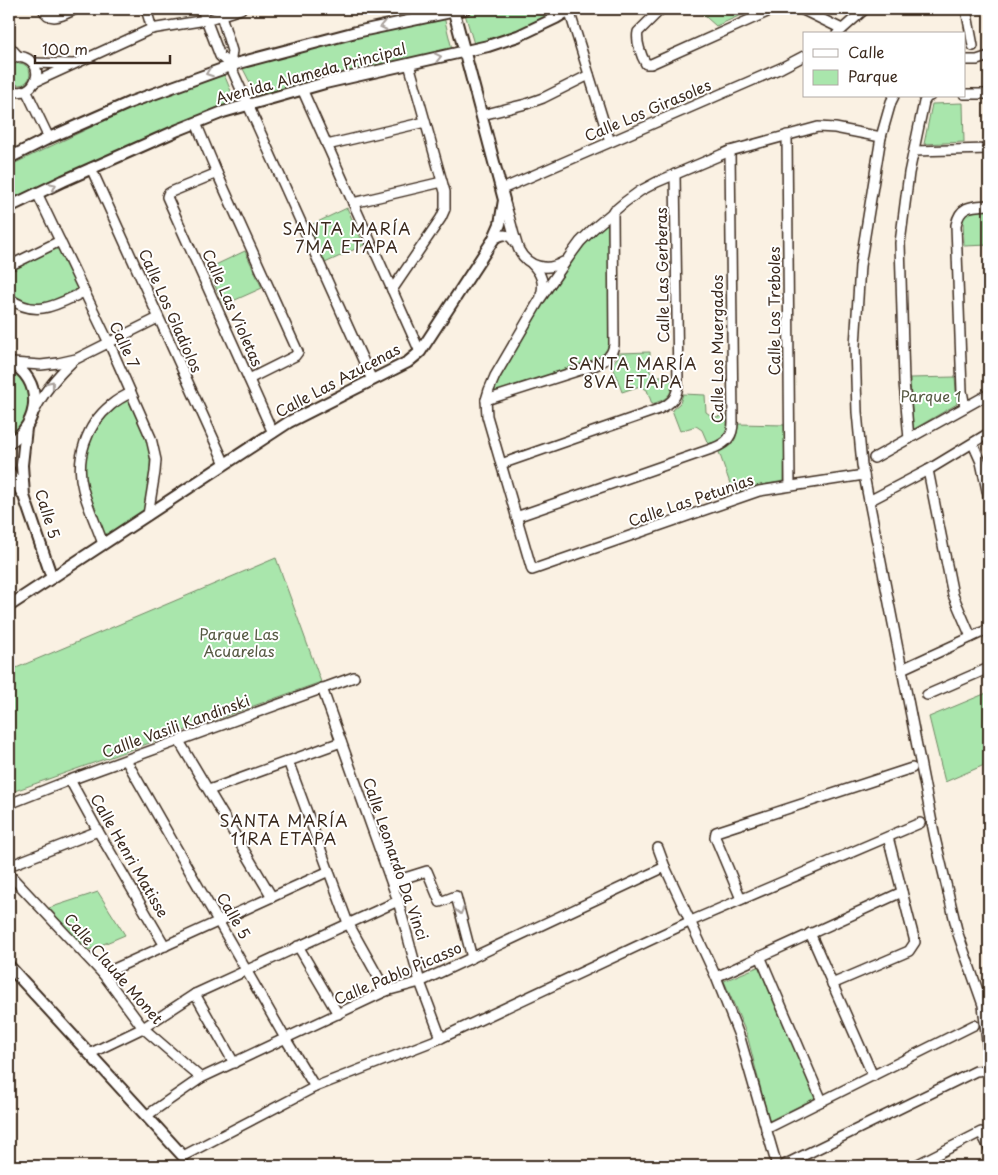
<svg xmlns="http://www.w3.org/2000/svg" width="998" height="1175" font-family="'Playpen Sans',sans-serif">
<rect width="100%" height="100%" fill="#faf1e3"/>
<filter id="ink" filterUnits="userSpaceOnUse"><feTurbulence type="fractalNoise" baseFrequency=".02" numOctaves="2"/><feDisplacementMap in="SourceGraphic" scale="10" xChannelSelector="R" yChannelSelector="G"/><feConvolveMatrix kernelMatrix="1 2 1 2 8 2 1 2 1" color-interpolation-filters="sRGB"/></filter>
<g filter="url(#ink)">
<g fill="#a9e6ac" stroke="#728865">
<path d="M481 9H563L527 27 501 37 474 44 465 14Z"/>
<path d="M697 9H755L716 26Z"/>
<path d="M444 17 452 49 257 96 241 65Z"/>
<circle cx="19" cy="74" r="11"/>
<path d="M223 72 236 103 193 118 138 141 9 202V166L138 105Z"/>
<path d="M963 103 964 142 924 144 932 104Z"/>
<path d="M347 208 364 245 325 263 309 226Z"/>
<path d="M969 210H989V245L964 246 963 217Z"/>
<path d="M608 223 611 340C608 352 607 355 595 361L492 394 516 348 544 303 571 263 588 241Z"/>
<path d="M58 247 78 289 53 302 41 306 20 302 9 293V270Z"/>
<path d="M245 251 262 288 224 305 207 269Z"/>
<path d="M650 352V372L657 376H672C672 395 670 398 652 404L647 390 640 386 622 392 612 364 617 358 619 353Z"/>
<path d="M9 366C12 368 16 371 18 373 31 386 35 410 24 425 20 430 13 434 9 438Z"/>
<path d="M955 377 957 404 914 429 913 428 910 378Z"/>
<path d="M683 394 705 395 706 412 713 417 727 416C728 435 726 438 708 444L702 430 696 426 680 431 672 410 680 403Z"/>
<path d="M128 399C135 415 149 439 150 457 151 475 146 494 144 511L105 537C98 515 87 493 84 470 82 449 95 422 112 409 117 405 123 402 128 399Z"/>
<path d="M738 424 785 425 784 481 761 485 734 495 719 452C734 445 737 440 738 424Z"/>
<path d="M276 558 321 682 9 793V671Z"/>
<path d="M989 692V763L945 782 929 717Z"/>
<path d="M98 892 125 935 87 951 49 908Z"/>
<path d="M760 966 817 1097 769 1121 747 1035 724 981Z"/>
</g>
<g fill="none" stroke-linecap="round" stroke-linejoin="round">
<defs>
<g id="minor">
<path d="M43 9C50 24 65 14 76 9"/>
<path d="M146 9 152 29"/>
<path d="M202 9 220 56 230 65 372 380"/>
<path d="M219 9 232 51 230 65"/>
<path d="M661 9 638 32C636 41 641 56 646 64H651L774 9"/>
<path d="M801 9 842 29"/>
<path d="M966 9 973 46"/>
<path d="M569 10 610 142"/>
<path d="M837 34 865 9"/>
<path d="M9 46 18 56"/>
<path d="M9 60C15 56 22 55 28 59 48 71 30 101 9 89"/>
<path d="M964 60H977L989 56"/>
<path d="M33 63 72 64"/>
<path d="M35 82 151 29 206 20 241 9"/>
<path d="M302 89 420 352"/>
<path d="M26 90 49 138"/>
<path d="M964 94H989"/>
<path d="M894 96 891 102 881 137 860 266 855 346 857 412 862 465 935 838 958 934 983 1005 989 1060"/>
<path d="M482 115 526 104 543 98 589 75"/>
<path d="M196 123 217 173 298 352 295 356 249 379"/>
<path d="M787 135 790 486"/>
<path d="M327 145 425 122"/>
<path d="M914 151 989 149"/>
<path d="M91 168 225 464"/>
<path d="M217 173 171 192 168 194 167 197 273 433"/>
<path d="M502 189 781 68 804 56"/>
<path d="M37 193 109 343 151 438 156 460 155 472 148 515"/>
<path d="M504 200C508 212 511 223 514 235 516 240 517 246 519 250 528 267 547 272 563 262"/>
<path d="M353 203 442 182"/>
<path d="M493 240C503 233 509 233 515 243"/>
<path d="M532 264C541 273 545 283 541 295"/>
<path d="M9 266 60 241"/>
<path d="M392 290 441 218 445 209V192L409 64"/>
<path d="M9 298C36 319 58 304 84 292"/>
<path d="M12 363 41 365 58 363 76 359 158 318"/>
<path d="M486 400 596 365C606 360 612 356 614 345L613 211"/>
<path d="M965 407 962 391 956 225C960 205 972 206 989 205"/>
<path d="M35 410C44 391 58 375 74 360"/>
<path d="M909 439 904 382 900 243 909 173 924 102 927 97 930 96"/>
<path d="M973 444 981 462 989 500"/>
<path d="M874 458 989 394"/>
<path d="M501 464 659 409C672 403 678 397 678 382L675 174"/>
<path d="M928 470 953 595 971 637"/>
<path d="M864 475 759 491 532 570 487 416 486 400 489 390 495 376 540 299 569 257 580 242 593 229 625 202 640 191 657 182 730 151 818 127 835 128 881 137"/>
<path d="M869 501 928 470 989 433"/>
<path d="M516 517 714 448C727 443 733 436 733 422L730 151"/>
<path d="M103 544C97 526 88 508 83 489 75 459 86 425 111 405 117 400 124 396 131 393"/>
<path d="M902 669 989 629"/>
<path d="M322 688 398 901 420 982 441 1038"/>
<path d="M927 695 989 668"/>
<path d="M179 741 272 897"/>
<path d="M126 760 285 1038 315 1087"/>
<path d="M288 761 348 923 386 991"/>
<path d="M70 780 98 831 165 946"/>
<path d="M209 790 341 742"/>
<path d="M9 804 70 780 354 677"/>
<path d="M658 848 665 867 716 977 740 1038 777 1166"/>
<path d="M9 866 98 831"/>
<path d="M9 874 103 974 143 1028 201 1078"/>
<path d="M392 882 427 871 440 902 456 896 472 958"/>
<path d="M741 899 715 837 716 832 912 768"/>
<path d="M810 933 873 1076"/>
<path d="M298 946 338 1014"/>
<path d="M760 956 822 1101"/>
<path d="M103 974 329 871"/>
<path d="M716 977 902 892"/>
<path d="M832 984 909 951 915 942 888 837"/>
<path d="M195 994 234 1063"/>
<path d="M89 1054 143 1028 195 994 398 901"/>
<path d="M146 1116 201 1078 386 991 420 982 665 867"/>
<path d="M766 1129 974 1025"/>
<path d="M183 1156 315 1087 441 1038 691 921 920 823"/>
<path d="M782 1166 976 1071 989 1070"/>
<path d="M914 1166 981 1132 989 1148"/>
</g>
<g id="tertiary">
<path d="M9 158 49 138 131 102 239 63 356 32 465 9"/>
<path d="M9 207 63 181 178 130 223 112 325 83 488 46 518 36 556 18 571 9"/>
<path d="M9 362C44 379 41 424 9 443"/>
<path d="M26 428 22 465 24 496 52 578"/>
<path d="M9 471 22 493"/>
<path d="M9 606 289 422 408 362 420 352 493 240 500 224 504 200 454 12"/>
<path d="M9 966 183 1156"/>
</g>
</defs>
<use href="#minor" stroke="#3b2a1e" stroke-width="12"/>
<use href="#tertiary" stroke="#3b2a1e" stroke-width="14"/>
<use href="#minor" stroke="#fff" stroke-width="9"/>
<use href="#tertiary" stroke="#fff" stroke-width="10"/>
</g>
<defs><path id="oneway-chevron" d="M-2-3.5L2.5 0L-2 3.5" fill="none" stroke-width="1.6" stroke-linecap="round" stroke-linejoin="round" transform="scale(1.25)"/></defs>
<g stroke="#a79f9a">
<use href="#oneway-chevron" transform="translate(383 26) rotate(168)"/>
<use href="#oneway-chevron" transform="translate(438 57) rotate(-13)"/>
<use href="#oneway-chevron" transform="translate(209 73) rotate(160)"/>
<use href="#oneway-chevron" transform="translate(53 186) rotate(-26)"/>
<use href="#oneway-chevron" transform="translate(51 384) rotate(-52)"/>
<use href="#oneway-chevron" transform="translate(460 911) rotate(76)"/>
</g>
</g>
<g text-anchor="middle" stroke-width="4" stroke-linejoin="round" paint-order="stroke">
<g font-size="15" fill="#3b2a1e" stroke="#fff">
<text transform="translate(311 74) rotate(-15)" y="5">Avenida Alameda Principal</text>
<text transform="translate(648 111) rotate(-23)" y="5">Calle Los Girasoles</text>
<text transform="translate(663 275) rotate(-91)" y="5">Calle Las Gerberas</text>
<text transform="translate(232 308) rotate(66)" y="5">Calle Las Violetas</text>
<text transform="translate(170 311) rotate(66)" y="5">Calle Los Gladiolos</text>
<text transform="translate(775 311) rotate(-90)" y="5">Calle Los Treboles</text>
<text transform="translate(124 345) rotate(65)" y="5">Calle 7</text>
<text transform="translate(718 349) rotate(-90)" y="5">Calle Los Muergados</text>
<text transform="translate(338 381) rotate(-28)" y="5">Calle Las Azucenas</text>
<text transform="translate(691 501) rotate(-19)" y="5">Calle Las Petunias</text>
<text transform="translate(47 514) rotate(73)" y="5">Calle 5</text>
<text transform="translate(176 727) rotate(-20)" y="5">Callle Vasili Kandinski</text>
<text transform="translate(129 856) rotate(60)" y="5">Calle Henri Matisse</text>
<text transform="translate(395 859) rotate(71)" y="5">Calle Leonardo Da Vinci</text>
<text transform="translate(233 916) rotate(60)" y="5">Calle 5</text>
<text transform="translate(113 969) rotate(49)" y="5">Calle Claude Monet</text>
<text transform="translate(398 974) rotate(-23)" y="5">Calle Pablo Picasso</text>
</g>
<g font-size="15" fill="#565942" stroke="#fff">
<text x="931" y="402">Parque 1</text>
<text x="239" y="640">Parque Las<tspan x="239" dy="17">Acuarelas</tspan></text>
</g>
<g font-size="16" letter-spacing="1" fill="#3b2a1e" stroke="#fff">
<text x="347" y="235">SANTA MARÍA<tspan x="347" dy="18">7MA ETAPA</tspan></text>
<text x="633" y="370">SANTA MARÍA<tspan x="633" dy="18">8VA ETAPA</tspan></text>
<text x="284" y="827">SANTA MARÍA<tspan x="284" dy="18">11RA ETAPA</tspan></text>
</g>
</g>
<rect width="998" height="1175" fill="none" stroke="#fff" stroke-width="30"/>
<rect x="15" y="15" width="968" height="1145" fill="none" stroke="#3b2a1e" stroke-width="2" filter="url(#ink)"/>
<rect x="803" y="32" width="162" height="65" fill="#ffffff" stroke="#b1aaa5"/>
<rect x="813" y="49" width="25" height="8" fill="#ffffff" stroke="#b1aaa5"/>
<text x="848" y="58" font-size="15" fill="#3b2a1e">Calle</text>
<rect x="813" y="70" width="25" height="15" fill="#a9e6ac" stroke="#b1aaa5"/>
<text x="848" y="82" font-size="15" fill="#3b2a1e">Parque</text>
<path d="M35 55v8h135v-8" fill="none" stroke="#3b2a1e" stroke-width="2.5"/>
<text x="42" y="55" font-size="15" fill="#3b2a1e" stroke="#ffffff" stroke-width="4" paint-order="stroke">100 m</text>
</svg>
